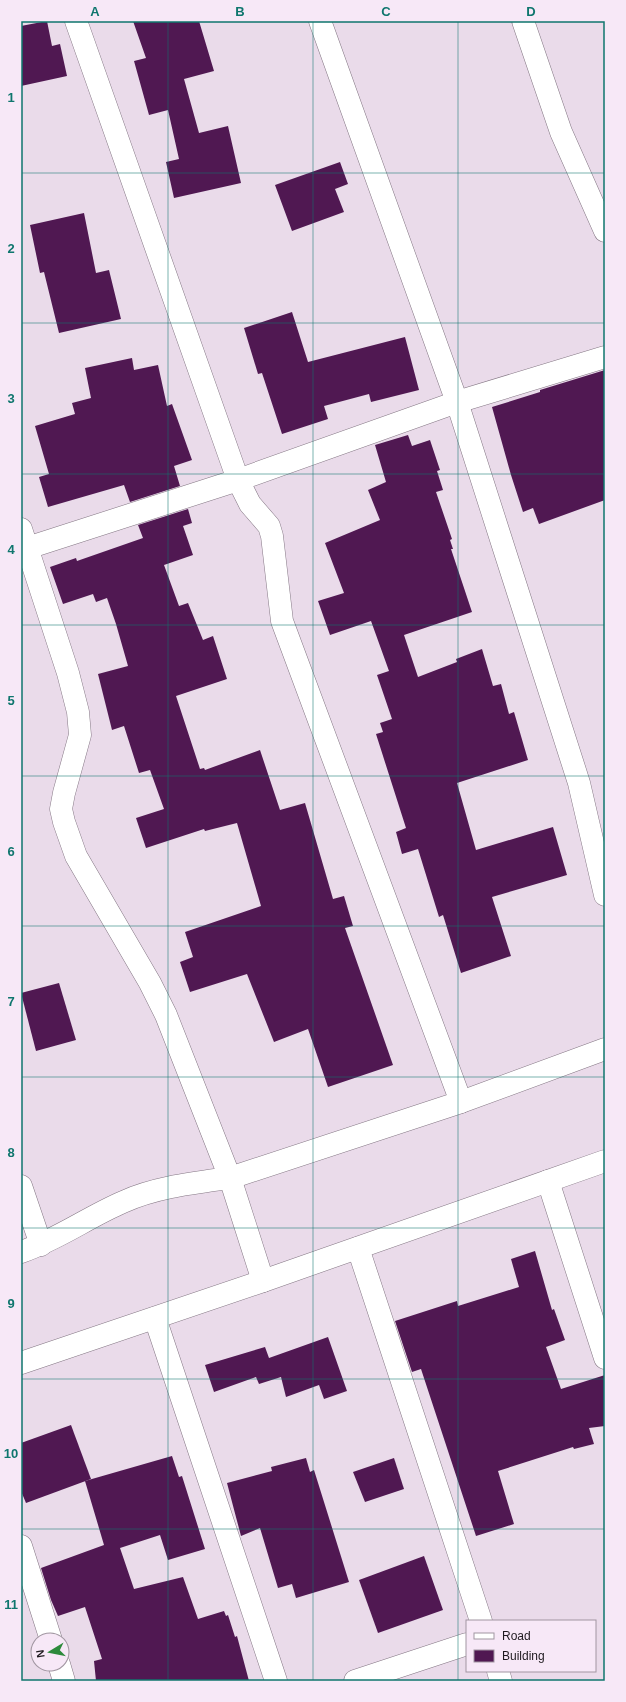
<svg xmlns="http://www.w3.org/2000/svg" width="626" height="1702" font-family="Arial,sans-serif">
<rect width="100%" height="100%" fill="#eadbea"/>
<g fill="#501852">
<path d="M47 21 52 46 60 44 67 76 21 86V26Z"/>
<path d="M133 21H199L214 71 184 79 199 133 228 126 241 183 174 198 166 162 179 159 168 110 149 115 134 61 146 58Z"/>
<path d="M340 162 348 184 335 189 344 212 292 231 275 185Z"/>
<path d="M84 213 96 273 109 270 121 319 59 333 44 272 40 273 30 225Z"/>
<path d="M292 312 308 362 405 337 419 390 371 402 369 394 324 406 328 419 282 434 262 373 258 374 244 328Z"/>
<path d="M132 358 134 370 158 365 167 406 172 404 192 460 174 466 180 486 130 502 124 485 48 507 39 477 49 474 35 426 75 414 72 403 91 398 85 368Z"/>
<path d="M605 370V500L539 524 533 508 523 512 511 475 492 407 540 392V390Z"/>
<path d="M408 435 412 446 430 440 440 470 437 471 443 490 436 492 452 539 450 540 453 549H451L472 612 404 635 418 677 457 662 456 659 482 649 493 686 501 684 509 714 514 712 528 760 457 783 476 850 553 827 567 875 492 897 511 956 461 973 443 915 439 917 418 849 402 854 396 832 406 828 376 734 383 732 380 723 392 719 377 675 389 671 371 621 330 635 318 601 344 593 325 543 380 520 368 490 386 482 375 445Z"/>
<path d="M188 509 192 523 183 526 193 555 164 565 179 606 188 603 203 640 213 636 227 679 176 696 200 769 204 768 205 770 260 750 280 810 305 803 333 899 344 896 353 926 345 928 393 1065 328 1087 308 1029 274 1042 247 974 190 992 180 962 193 957 185 932 261 906 237 823 205 831 204 829 146 848 136 818 164 809 150 770 139 773 124 726 112 730 98 674 128 666 116 624 107 598 96 602 93 594 63 604 50 567 76 558 77 561 143 538 138 525Z"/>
<path d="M59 983 76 1040 36 1051 21 993Z"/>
<path d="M535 1251 552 1310 554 1309 565 1340 546 1347 561 1389 605 1375V1426L589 1428 594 1444 574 1449 573 1447 498 1471 514 1524 476 1536 421 1369 412 1372 395 1321 457 1301 458 1306 519 1287 511 1259Z"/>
<path d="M328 1337 347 1391 324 1399 319 1385 286 1397 281 1377 259 1384 256 1377 214 1392 205 1365 265 1347 269 1358Z"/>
<path d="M71 1425 91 1479 26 1503 21 1491V1443Z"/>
<path d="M172 1456 179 1477 182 1476 205 1549 168 1560 160 1535 120 1548 134 1589 183 1577 198 1619 224 1611 226 1616 228 1615 235 1637 237 1636 249 1681H96L94 1661 102 1659 85 1607 58 1616 51 1600 41 1568 104 1545 85 1481Z"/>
<path d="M306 1458 310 1472 314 1470 349 1582 296 1598 292 1584 278 1588 260 1528 241 1536 227 1483 272 1471 271 1467Z"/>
<path d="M394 1458 404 1489 365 1502 353 1472Z"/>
<path d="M424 1556 443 1610 378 1633 359 1580Z"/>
</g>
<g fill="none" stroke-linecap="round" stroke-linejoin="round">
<defs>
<g id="minor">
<path d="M76 21 238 480 250 504 269 526 272 536 282 621 461 1102"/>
<path d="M320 21 457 402 579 783 605 895"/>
<path d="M523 21 561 132 605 231"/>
<path d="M21 529 68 673 78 712 80 735 64 793 61 809 64 822 76 856 150 983 166 1015 230 1178 263 1281"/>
<path d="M21 550 238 480 457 402 605 357"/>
<path d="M548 1181 605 1358"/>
<path d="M21 1186 41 1245"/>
<path d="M358 1248 481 1621"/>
<path d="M21 1252C57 1240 88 1217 123 1202 156 1187 194 1183 230 1178L461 1102 605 1049"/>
<path d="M155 1318 276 1681"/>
<path d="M21 1546 51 1640"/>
<path d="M59 1664 64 1681"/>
<path d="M498 1671 501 1681"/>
<path d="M355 1681 467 1644"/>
</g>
<path id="tertiary" d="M21 1363 263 1281 605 1161"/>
</defs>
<use href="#minor" stroke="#847784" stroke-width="23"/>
<use href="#tertiary" stroke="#847784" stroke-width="23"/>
<use href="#minor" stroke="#fff" stroke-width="22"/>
<use href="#tertiary" stroke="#fff" stroke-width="22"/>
</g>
<path fill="none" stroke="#0f766e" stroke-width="1" stroke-opacity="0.55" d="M168 21V1681M313 21V1681M458 21V1681M21 173H605M21 323H605M21 474H605M21 625H605M21 776H605M21 926H605M21 1077H605M21 1228H605M21 1379H605M21 1529H605"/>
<rect width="626" height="1702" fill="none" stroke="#f7e8f7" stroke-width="44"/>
<rect x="466" y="1620" width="130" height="52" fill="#f7e8f7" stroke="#a196a1"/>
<rect x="474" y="1633" width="20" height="6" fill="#ffffff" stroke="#a196a1"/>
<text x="502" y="1640" font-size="12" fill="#1f1a1f">Road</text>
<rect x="474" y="1650" width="20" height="12" fill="#501852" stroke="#a196a1"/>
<text x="502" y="1660" font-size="12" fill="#1f1a1f">Building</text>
<g transform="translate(50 1652) rotate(260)"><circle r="19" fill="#f7e8f7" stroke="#a196a1"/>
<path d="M0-3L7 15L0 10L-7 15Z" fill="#2d8a3c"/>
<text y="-6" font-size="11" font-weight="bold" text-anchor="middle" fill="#1f1a1f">N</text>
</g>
<rect x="22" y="22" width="582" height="1658" fill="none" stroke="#0f766e" stroke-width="1.5"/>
<g font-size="13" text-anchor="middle" font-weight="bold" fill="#0f766e">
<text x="95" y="16">A</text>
<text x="240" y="16">B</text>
<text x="386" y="16">C</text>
<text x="531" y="16">D</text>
<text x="11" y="102">1</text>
<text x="11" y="253">2</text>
<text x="11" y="403">3</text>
<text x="11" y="554">4</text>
<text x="11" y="705">5</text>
<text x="11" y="856">6</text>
<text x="11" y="1006">7</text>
<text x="11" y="1157">8</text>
<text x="11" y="1308">9</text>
<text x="11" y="1458">10</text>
<text x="11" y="1609">11</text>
</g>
</svg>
